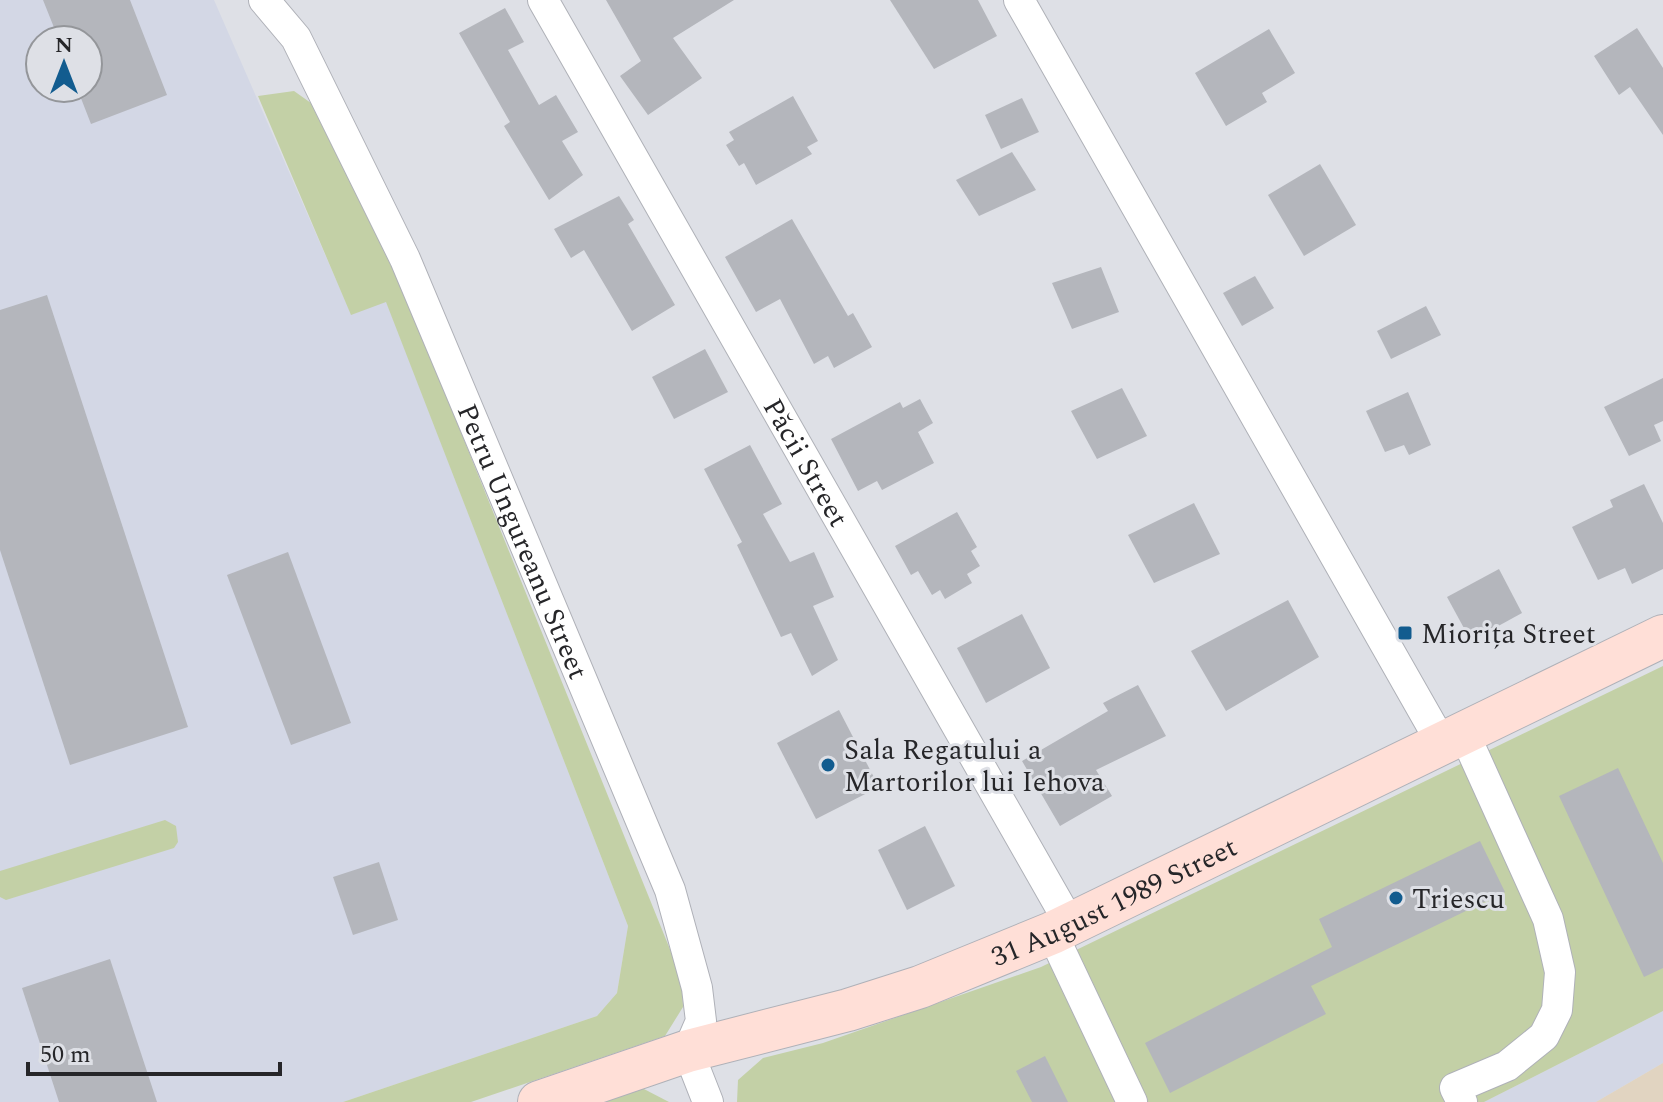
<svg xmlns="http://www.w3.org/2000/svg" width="1663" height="1102" font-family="Spectral,serif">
<rect width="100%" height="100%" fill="#dee0e6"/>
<g fill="#d3d7e5" fill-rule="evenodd">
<path d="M0 0H214L351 314 386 301 628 926 617 993 597 1016 343 1102H0ZM40 40H88V88H40Z"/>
<path d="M1663 1011V1063L1596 1102H1484Z"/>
</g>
<path fill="#e1d4c1" d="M1663 1063V1102H1596Z"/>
<g fill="#c3d0a6">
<path d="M294 91 318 108 405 294 682 979 683 1007 665 1036 471 1102H343L597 1016 617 993 628 926 386 302 351 315 258 96Z"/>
<path d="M1663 666V1011L1484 1102H737L738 1080 763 1058 823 1043 1041 967Z"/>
<path d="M165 820 176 826 178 842 174 848 6 900 0 897V871Z"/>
<path d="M642 1088 669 1102H600Z"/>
</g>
<g fill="#b4b6bc">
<path d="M43 0H130L167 95 91 124 77 88H88V40H59Z"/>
<path d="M606 0H734L673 38 702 78 648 115 620 76 641 61Z"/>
<path d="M890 0H978L997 36 934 69Z"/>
<path d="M505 8 524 42 508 50 539 105 556 95 578 132 562 141 583 175 549 200 504 126 510 122 459 33Z"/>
<path d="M1637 28 1663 68V135L1630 87 1619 95 1594 56Z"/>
<path d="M1269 29 1295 73 1262 93 1267 102 1226 126 1195 73Z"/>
<path d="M793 96 818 141 807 147 812 154 756 185 744 163 739 166 726 145 734 140 729 132Z"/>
<path d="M1022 98 1039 132 1001 149 985 115Z"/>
<path d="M1012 152 1036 190 979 216 956 180Z"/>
<path d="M1320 164 1356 225 1304 256 1268 195Z"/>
<path d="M619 196 634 220 628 224 675 305 632 331 584 250 571 258 554 229Z"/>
<path d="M792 219 848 316 853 313 872 347 834 368 828 356 814 364 780 299 756 312 725 257Z"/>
<path d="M1101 267 1119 312 1072 329 1052 283Z"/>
<path d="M1255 276 1274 308 1242 326 1223 293Z"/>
<path d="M47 295 188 727 70 765 0 550V310Z"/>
<path d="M1426 306 1441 335 1391 359 1377 331Z"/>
<path d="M705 349 728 392 674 419 652 377Z"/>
<path d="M1663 378V421L1654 425 1661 441 1629 456 1604 407Z"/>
<path d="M1122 388 1147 436 1097 459 1071 411Z"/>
<path d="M1408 392 1431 445 1409 455 1404 445 1385 452 1366 411Z"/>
<path d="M920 399 933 423 918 432 934 463 882 490 877 481 858 491 831 439 900 402 903 408Z"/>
<path d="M750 445 782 504 763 514 790 562 814 552 834 597 813 606 838 660 812 676 791 633 781 637 737 545 742 542 704 469Z"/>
<path d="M1644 484 1663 523V569L1632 584 1625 568 1598 580 1572 527 1613 507 1610 500Z"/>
<path d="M1194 503 1220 554 1154 583 1128 535Z"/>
<path d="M957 512 977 547 971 551 980 566 967 574 972 583 945 599 940 590 932 595 918 571 911 575 895 546Z"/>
<path d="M288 552 351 723 291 745 227 575Z"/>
<path d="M1499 569 1522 613 1471 641 1447 597Z"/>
<path d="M1288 600 1319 657 1226 711 1191 651Z"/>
<path d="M1022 614 1050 668 986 703 957 648Z"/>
<path d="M1138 685 1166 736 1096 770 1112 796 1060 826 1022 761 1108 711 1103 703Z"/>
<path d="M839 710 879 787 816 819 777 743Z"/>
<path d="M1618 768 1663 863V968L1644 977 1559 796Z"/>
<path d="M925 826 955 886 907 910 878 850Z"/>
<path d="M1480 841 1505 892 1311 986 1326 1014 1170 1093 1145 1043 1332 947 1319 919Z"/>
<path d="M379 862 398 920 353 935 333 877Z"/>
<path d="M110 959 157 1102H59L22 988Z"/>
<path d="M1045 1056 1068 1102H1032L1016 1071Z"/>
</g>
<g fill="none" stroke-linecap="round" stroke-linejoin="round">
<defs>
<g id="street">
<path id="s1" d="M264 0 296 38 405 259 670 890 697 988 701 1021 688 1051 708 1102"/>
<path id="s2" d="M543 0 1070 924"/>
<path d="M1019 0 1441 742"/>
<path d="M1052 933 1132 1102"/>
<path d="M1462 1102 1455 1088 1507 1066 1544 1036 1557 1010 1560 972 1548 919 1463 731"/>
</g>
<g id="secondary">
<path id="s3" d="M539 1102 688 1051 848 1010 920 987 1052 933 1663 636"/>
</g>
</defs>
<use href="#street" stroke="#afb1b8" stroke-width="32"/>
<use href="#secondary" stroke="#afb1b8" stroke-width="44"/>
<use href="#street" stroke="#fff" stroke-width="30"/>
<use href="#secondary" stroke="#ffdfd7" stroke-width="42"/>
</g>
<g fill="#125c8f" stroke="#dee0e6" stroke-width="3">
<rect x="1397" y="625" width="16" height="16" rx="4"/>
<circle cx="828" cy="765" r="8"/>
<circle cx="1396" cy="898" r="8"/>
</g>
<g text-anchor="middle" stroke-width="6" stroke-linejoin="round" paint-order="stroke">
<g font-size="28" fill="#262629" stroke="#dee0e6">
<text dy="10" stroke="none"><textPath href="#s2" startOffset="532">Păcii Street</textPath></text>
<text dy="10" stroke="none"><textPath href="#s1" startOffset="602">Petru Ungureanu Street</textPath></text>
<text dy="10" stroke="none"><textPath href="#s3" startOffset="610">31 August 1989 Street</textPath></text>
</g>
<g font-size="28" fill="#262629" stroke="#dee0e6" text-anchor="start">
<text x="1421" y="643">Miorița Street</text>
<text x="844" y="759">Sala Regatului a<tspan x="844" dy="32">Martorilor lui Iehova</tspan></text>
<text x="1412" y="908">Triescu</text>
</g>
</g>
<g transform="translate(64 64)"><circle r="38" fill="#dee0e6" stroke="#94969a" stroke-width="2"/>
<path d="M0-6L14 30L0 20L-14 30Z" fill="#125c8f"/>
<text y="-12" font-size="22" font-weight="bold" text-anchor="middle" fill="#262629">N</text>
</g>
<path d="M28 1062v12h252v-12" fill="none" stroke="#262629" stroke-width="4"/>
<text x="40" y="1062" font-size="24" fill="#262629" stroke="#dee0e6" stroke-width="6" paint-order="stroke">50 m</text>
</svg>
